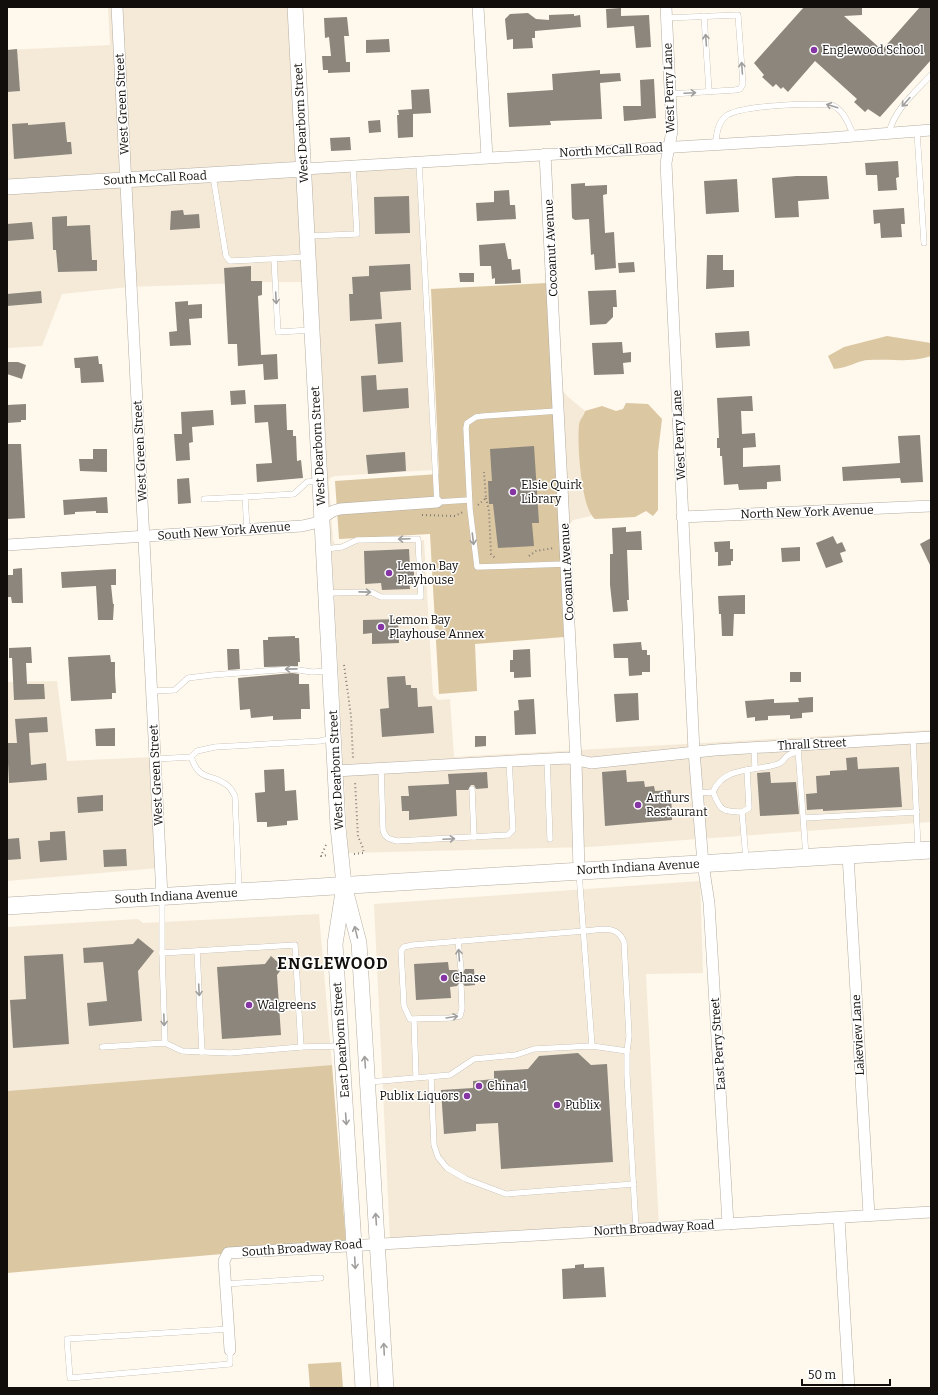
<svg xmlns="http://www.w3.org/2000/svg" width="938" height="1395" font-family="Bitter,serif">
<rect width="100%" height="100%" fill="#fff8ec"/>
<g fill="#f5ead8">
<path d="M108 7H289L297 164 7 180V50L110 45Z"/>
<path d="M418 169 433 470 335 476 330 478 329 482 333 540 335 544 424 540 433 695 438 700 450 699 454 757 931 730V822L589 847 348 853 311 171Z"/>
<path d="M297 176 303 282H270L129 287 62 294 42 346 7 348V193Z"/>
<path d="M558 384 567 396 585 411 579 423 580 457 582 476 591 516 573 520 565 531Z"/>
<path d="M57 681 67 761 153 757 159 868 7 881V682Z"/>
<path d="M700 881 703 973 646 974 659 1228 455 1234 390 1239 374 904Z"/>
<path d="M319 914 332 1065 7 1091V927L138 919 143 923Z"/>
</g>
<g fill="#dbc7a2">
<path d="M547 283 564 637 475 644 477 691 439 694 430 534 339 539 335 481 439 474 431 289Z"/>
<path d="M887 336 931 343V356C908 363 892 359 869 360 859 360 848 368 834 369L828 356 844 347Z"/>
<path d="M626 403 648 404 662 419 658 452V510L653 516 646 511 635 517 595 519C581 509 577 442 579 425 579 420 584 416 585 411L602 406 616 411 623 409Z"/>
<path d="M332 1065 346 1243 7 1273V1091Z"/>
<path d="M341 1362 343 1388H310L308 1364Z"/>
</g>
<g fill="#8c867c">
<path d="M804 7H862V15L844 16 882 50 920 7H931V60L880 117 868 109 865 112 854 102 857 99 815 61 788 92 783 87 781 89 776 84 773 87 762 77 764 75 754 63Z"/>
<path d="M621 8V16L649 15 651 47 636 48 634 26 607 28 606 9Z"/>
<path d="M528 13 536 19 549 20V15L574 14V16L580 15 581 27 535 31V38H532L533 48 513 49V39L507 40 505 19 510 14Z"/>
<path d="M347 17 349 36H344L346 62H350V72L328 73V70H323L322 56H331L329 37 325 38 324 18Z"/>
<path d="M389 39 390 52 366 53V40Z"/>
<path d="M17 49 20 91 7 92V50Z"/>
<path d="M600 70V74L620 73 621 81 600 83 602 119 550 121 551 125 509 127 507 93 553 90 552 74Z"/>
<path d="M654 79 656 118 624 121 623 106H641L640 80Z"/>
<path d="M429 89 431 113 413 114V137L398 138 397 115H399L398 110 412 109 411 90Z"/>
<path d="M380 120 381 132 369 133 368 121Z"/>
<path d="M65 122 67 142H71L72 154 14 159 12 124 28 123V125Z"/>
<path d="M350 137 351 150 331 151 330 138Z"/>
<path d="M898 161 899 177 896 178 897 190 878 191 877 175H866L865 163Z"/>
<path d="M796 176H827L829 199 798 201 799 217 775 218 772 178Z"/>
<path d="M737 179 739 212 706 214 704 181Z"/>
<path d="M585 183V186L607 185V194L603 195 605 233 614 232 616 268 595 270 594 254 591 255 589 219 575 220 572 218 571 184Z"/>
<path d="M509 190 510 205H515L516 219 477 221 476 203 494 202V191Z"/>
<path d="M409 196 410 233 375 234 374 197Z"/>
<path d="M904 208 905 224H901L902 237 881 238 880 223 874 224 873 210Z"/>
<path d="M183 210 184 215 199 214 200 228 170 230 171 211Z"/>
<path d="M67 216V226L90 225 92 260H97V271L58 272 56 250H53L52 217Z"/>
<path d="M32 222 34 239 7 241V224Z"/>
<path d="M505 243 508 259H511L512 270 520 269 521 283 495 284V278L492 279 491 266H480L479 245Z"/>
<path d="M707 255H723V270H734V287L706 289Z"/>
<path d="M634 262 635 272 619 273 618 263Z"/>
<path d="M410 264 411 290 380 292 382 319 350 321 349 294H353L352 277 369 276V266Z"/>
<path d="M251 266V281H262V295L258 296 261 355 277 354 278 379 264 380 263 364 238 366 237 344H228L224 268Z"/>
<path d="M459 273H474V282H460Z"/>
<path d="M616 290 617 307H613V317L606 324 590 325 588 291Z"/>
<path d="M41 291 42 303 7 306V294Z"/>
<path d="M188 301V305L202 304V318L189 319 191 345 170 346 169 332 177 331 175 302Z"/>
<path d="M401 322 403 362 378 364 375 324Z"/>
<path d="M749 331 750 346 716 348 715 333Z"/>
<path d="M622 342 623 353 631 352V362L623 363 624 374 594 375 592 343Z"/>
<path d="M98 356 99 364H102L104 382 81 383 80 368H75L74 358Z"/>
<path d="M7 362H18L26 365 22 379 7 374Z"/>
<path d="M376 375 377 390 408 388 409 408 363 412 361 376Z"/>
<path d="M245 390 246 404 231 405 230 391Z"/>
<path d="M752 396 753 411H741L742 434 755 433 756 447 743 448V467L780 465 781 481 767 482V489L739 490 738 484 724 485 722 456H720V448H717V438H719L717 398Z"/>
<path d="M26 404V420H21V422L7 423V405Z"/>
<path d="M286 404 287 430H293V436H296L297 461 301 460 303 478 257 482 256 464 272 463 268 422 255 423 254 405Z"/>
<path d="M213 410 214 425 192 427 193 442 189 443 190 460 176 461 174 434H182L181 412Z"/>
<path d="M920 435 923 482 901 483 900 478 843 481 842 467 900 463 898 436Z"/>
<path d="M7 444H21L25 518 7 519Z"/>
<path d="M534 446 539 523H532L534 546 498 548 493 504H489L488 481H492L490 449Z"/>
<path d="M93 449H107V472L80 471 79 459H93Z"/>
<path d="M405 452 406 471 368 474 366 455Z"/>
<path d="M189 478 191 503 178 504 177 479Z"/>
<path d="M107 497 108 513H96V511L75 512V514L64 515 63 500Z"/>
<path d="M626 527V532L641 531 642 550H627L629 600H627L628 611 613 612 610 585V554H613L612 528Z"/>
<path d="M833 536 837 544 842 542 846 551 840 553 843 562 826 568 816 543Z"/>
<path d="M931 538V567L920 544Z"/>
<path d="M730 541V549H733V561H731V565L718 566V552H715L714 542Z"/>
<path d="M800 547V561L782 562 781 548Z"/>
<path d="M409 549 410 568H414V578H409L410 589 382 590 381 583 365 584 364 551Z"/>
<path d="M22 568 23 603H12L11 597H7V575H13V569Z"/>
<path d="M116 569V585H111L113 604H114L113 620H98L96 586 62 588 61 572Z"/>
<path d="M745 595V614H734L733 636H722L721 614H719L718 596Z"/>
<path d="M398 619 399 643 372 644V633L363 634V620Z"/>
<path d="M295 636V638H299L300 662H298V666L264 667 263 640H268V637Z"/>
<path d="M641 642 642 650H647V655H650V672H642V675L629 676 628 658H614L613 644Z"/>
<path d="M31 647 32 663H26L27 684H44L45 699 14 700 12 658H9V648Z"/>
<path d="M227 649H239L240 669 228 670Z"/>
<path d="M530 649 531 677 514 678V672H510V660H513V650Z"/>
<path d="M110 655 111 662H115V676L116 693H112V699L71 701 68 657Z"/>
<rect x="790" y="672" width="11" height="10"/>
<path d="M292 673 299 674V684H309L310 709H301V719L273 720V716L251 718 250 709 240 710 238 678Z"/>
<path d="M405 676 406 685H411V688H417L418 707 432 706 434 733 382 737 380 709 389 708 387 677Z"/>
<path d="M638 693 639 720 616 722 614 694Z"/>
<path d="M813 697V712L802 713V718L790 719V715L768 716V720L755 721V717L747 718 745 701 774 699V703L799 702 798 698Z"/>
<path d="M534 699 536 734 515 735 514 711 519 710 518 700Z"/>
<path d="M47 717 48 732 29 733 31 765 46 763 47 780 9 783 7 743H17L15 719Z"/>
<path d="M115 728V746H96L95 729Z"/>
<path d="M475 736H486V746L475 747Z"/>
<path d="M857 757 858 769 899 767 902 807 823 811V809L807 810 806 794 817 793 816 776 830 775V771L847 770 846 758Z"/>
<path d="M284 769 285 791 296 790 298 820 287 821V825L267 827V822H257L255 793 265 792 264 770Z"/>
<path d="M626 770 627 782 644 781 645 787 654 786 655 791 671 790 672 820 605 826 602 772Z"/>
<path d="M487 772 488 788 476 789 474 785H471L468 790H456L457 816 409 820V811H402L401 796H409L408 786 449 784 448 774Z"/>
<path d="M770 772 771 783 796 782 799 814 760 816 757 773Z"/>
<path d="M103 795V811L78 813 77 797Z"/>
<path d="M65 831 67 860 40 862 38 841 50 840V832Z"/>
<path d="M19 838 21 859 7 860V839Z"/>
<path d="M126 849 127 866 104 867 103 850Z"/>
<path d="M138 938 154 951 138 971 142 1021 89 1026 87 1003 107 1001 103 962 84 963 83 948 133 944Z"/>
<path d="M63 954 69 1044 13 1048 10 1000 26 999 24 956Z"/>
<path d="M271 956 283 967 277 975 281 1035 222 1039 217 967 265 964Z"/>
<path d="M448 962 449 970H457L460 973H463L465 969H474L475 985 465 986 460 982 457 986 450 987 451 998 416 1000 414 964Z"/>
<path d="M578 1053 591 1065 607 1064 613 1162 501 1169 498 1123 476 1124V1131L444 1134 441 1090 473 1088V1081L494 1079V1071L528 1069 539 1056Z"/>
<path d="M584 1264V1268L604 1267 606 1297 563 1299 562 1269 575 1268V1265Z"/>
</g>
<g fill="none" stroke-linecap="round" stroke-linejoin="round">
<defs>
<g id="lane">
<path d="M704 16 709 91"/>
<path d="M666 18 738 15 743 84 740 89 735 90 670 94"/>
<path d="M917 131 924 243"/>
<path d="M889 133C894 110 915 92 931 75"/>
<path d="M715 145C717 135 717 123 726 116 740 105 812 103 832 105 845 111 848 124 854 136"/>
<path d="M419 162 437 502 469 500"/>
<path d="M213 176 226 256 230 261 308 257"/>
<path d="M308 236 357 234 353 166"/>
<path d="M274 259 278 332 312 330"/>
<path d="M558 411 484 416 476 417 467 423 466 428 470 509 477 567 566 564"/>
<path d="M245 497 294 494 307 482 318 481"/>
<path d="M204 499 245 497 247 529"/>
<path d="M325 549 342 547 357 540 418 539 421 597H381L371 592 326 593"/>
<path d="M152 691 175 690 188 678 212 675 292 669 312 672 330 671"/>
<path d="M913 738 918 849"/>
<path d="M754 747 755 767"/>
<path d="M798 749 806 856"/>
<path d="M191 757C200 783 211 772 228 786 231 788 233 793 235 796L239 890"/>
<path d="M156 759 191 757 197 751 215 747 320 741 333 738"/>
<path d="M547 759 550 839"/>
<path d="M381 768 383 830C385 838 389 839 397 841L508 835 513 830 509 761"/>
<path d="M472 789 474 837"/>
<path d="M713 792C720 810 722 812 742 812"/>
<path d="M697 793 713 792C724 765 756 772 778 764 787 761 781 755 798 752"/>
<path d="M804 818 917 812"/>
<path d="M746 859 742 812 749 808 747 770"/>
<path d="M579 873 592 1046"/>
<path d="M162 898V953L295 945 301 1047 341 1046"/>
<path d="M458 941 461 969"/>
<path d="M197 951 202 1052"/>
<path d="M162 953 165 1043"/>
<path d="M461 986 462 1008 460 1016 450 1018 410 1019 404 1006 401 951 404 947 413 945 584 931C600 930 617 924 624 942L629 1036 627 1051V1075L636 1229"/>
<path d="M414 1020 416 1077"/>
<path d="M102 1047 165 1043 182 1051 230 1053 301 1047"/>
<path d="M431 1077 434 1145 438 1157 447 1168 466 1179 506 1194 634 1184"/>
<path d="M369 1082 450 1075 474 1059 516 1055 534 1049 592 1046 627 1051"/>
<path d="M226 1284 321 1278"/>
<path d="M229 1329 67 1339 70 1378 230 1364V1350"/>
</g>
<g id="street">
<path d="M117 7 162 896"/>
<path d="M478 7 487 157"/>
<path d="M666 7 672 131 666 163 694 751 703 864 709 903 728 1224"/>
<path d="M545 154 576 761 579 870"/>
<path d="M304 169 829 138 931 130"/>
<path d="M682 517 931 506"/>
<path d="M7 545 302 526 315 523 333 511 340 509 437 502"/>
<path d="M335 771 568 758 591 763 715 750 931 737"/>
<path d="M848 855 869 1215"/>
<path d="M839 1218 849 1388"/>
<path d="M230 1350 224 1261 228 1253 931 1212"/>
</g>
<g id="secondary">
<path d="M295 7 338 827 344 885 359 943 386 1388"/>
<path d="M7 187 304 169"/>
<path d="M343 892 335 944 363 1388"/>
</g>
<path id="primary" d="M7 906C315 886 623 869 931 850"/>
</defs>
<use href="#lane" stroke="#b4ada2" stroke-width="6"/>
<use href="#street" stroke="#b4ada2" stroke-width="12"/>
<use href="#secondary" stroke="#b4ada2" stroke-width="16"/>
<use href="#primary" stroke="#b4ada2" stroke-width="18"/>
<g stroke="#807c74" stroke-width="2" stroke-dasharray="1 3" stroke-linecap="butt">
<path d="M486 498 489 511 491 554 495 558"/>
<path d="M478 505 486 498 484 472"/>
<path d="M422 515 455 516 463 512"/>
<path d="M529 556 536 551 554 548"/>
<path d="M344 665 351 716 353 758"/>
<path d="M326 845 321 856 328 855"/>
<path d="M354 854 364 853 362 845 358 837 355 781"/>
</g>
<use href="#lane" stroke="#fff" stroke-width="5.5"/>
<use href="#street" stroke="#fff" stroke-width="11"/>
<use href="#secondary" stroke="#fff" stroke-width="15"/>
<use href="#primary" stroke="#fff" stroke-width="17"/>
</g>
<defs><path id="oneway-shaft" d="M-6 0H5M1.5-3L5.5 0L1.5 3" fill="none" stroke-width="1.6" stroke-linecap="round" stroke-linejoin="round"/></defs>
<g stroke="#a09f9d">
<use href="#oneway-shaft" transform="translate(706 40) rotate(-94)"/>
<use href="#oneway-shaft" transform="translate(742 68) rotate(-94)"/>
<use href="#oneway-shaft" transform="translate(690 93) rotate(-3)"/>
<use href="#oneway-shaft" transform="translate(906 102) rotate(132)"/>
<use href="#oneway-shaft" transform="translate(832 106) rotate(-163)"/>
<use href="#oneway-shaft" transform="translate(276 298) rotate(87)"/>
<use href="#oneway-shaft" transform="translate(404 539) rotate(178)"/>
<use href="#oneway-shaft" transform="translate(473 539) rotate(83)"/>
<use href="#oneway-shaft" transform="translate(365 592) rotate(1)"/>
<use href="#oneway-shaft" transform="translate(291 669) rotate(179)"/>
<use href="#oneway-shaft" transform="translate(449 839) rotate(-3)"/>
<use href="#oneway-shaft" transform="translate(356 932) rotate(-104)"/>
<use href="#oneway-shaft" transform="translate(459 955) rotate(-94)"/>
<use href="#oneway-shaft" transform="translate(199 990) rotate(87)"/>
<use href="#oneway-shaft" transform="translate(452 1017) rotate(-9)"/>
<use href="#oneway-shaft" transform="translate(164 1020) rotate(88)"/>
<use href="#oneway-shaft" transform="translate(365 1062) rotate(-94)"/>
<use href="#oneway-shaft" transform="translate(346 1119) rotate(86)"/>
<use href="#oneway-shaft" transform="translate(376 1219) rotate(-94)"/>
<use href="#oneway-shaft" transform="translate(355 1263) rotate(87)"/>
<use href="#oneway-shaft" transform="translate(384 1349) rotate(-93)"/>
</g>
<g fill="#8635a4" stroke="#fff" stroke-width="1.5">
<circle cx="814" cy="50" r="4"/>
<circle cx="513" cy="492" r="4"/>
<circle cx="389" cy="573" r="4"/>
<circle cx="381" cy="627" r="4"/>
<circle cx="638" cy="805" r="4"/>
<circle cx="444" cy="978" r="4"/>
<circle cx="249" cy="1005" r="4"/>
<circle cx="479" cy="1086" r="4"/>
<circle cx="467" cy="1096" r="4"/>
<circle cx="557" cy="1105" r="4"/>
</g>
<g text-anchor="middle" stroke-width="3" stroke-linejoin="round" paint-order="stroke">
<g font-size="12" fill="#110e0b" stroke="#fff" text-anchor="start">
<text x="822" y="54">Englewood School</text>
<text x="521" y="489">Elsie Quirk<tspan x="521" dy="14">Library</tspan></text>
<text x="397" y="570">Lemon Bay<tspan x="397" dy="14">Playhouse</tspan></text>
<text x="389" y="624">Lemon Bay<tspan x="389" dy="14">Playhouse Annex</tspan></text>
<text x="646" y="802">Arthurs<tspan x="646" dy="14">Restaurant</tspan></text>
<text x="452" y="982">Chase</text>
<text x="257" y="1009">Walgreens</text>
<text x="487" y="1090">China 1</text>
<text x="459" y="1100" text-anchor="end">Publix Liquors</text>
<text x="565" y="1109">Publix</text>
</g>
<g font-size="12" fill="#110e0b" stroke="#fff">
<text transform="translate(669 88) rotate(-92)" y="4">West Perry Lane</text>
<text transform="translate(122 104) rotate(-93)" y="4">West Green Street</text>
<text transform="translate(301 123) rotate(-93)" y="4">West Dearborn Street</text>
<text transform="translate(611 150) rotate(-3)" y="4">North McCall Road</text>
<text transform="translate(155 178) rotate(-3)" y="4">South McCall Road</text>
<text transform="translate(551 248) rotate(-93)" y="4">Cocoanut Avenue</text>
<text transform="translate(679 435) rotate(-93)" y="4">West Perry Lane</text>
<text transform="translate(318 446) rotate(-93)" y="4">West Dearborn Street</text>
<text transform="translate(140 451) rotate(-93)" y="4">West Green Street</text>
<text transform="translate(807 512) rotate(-2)" y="4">North New York Avenue</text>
<text transform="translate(224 531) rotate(-4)" y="4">South New York Avenue</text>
<text transform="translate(567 572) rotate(-93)" y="4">Cocoanut Avenue</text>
<text transform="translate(812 744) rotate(-3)" y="4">Thrall Street</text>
<text transform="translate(336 770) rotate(-93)" y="4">West Dearborn Street</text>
<text transform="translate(156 775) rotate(-93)" y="4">West Green Street</text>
<text transform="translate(638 867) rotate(-3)" y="4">North Indiana Avenue</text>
<text transform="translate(176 896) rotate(-3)" y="4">South Indiana Avenue</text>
<text transform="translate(858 1035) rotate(-93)" y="4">Lakeview Lane</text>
<text transform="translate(341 1040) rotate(-94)" y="4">East Dearborn Street</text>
<text transform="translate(718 1044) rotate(-94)" y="4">East Perry Street</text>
<text transform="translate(654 1228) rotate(-3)" y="4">North Broadway Road</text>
<text transform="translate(302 1248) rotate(-4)" y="4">South Broadway Road</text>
</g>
<g font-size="16" font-weight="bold" letter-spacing="1" fill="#110e0b" stroke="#fff">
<text x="333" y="969">ENGLEWOOD</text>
</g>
</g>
<rect width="938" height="1395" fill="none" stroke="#110e0b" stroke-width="16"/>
<path d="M802 1379v6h88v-6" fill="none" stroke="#110e0b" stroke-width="2"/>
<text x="808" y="1379" font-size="12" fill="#110e0b" stroke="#ffffff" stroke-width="3" paint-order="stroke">50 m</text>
</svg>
